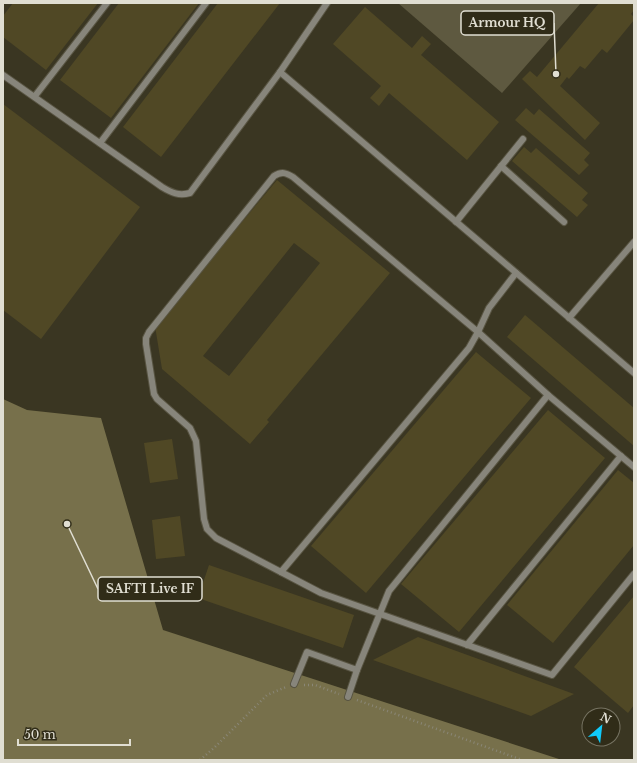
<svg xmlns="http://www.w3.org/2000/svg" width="637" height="763" font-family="'Libre Baskerville',serif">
<rect width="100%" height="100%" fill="#3a3622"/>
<path fill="#5e5940" d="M398 3H581L502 93Z"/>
<path fill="#77704b" d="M3 399 27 410 101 418 163 630 562 760H3Z"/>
<g fill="#504825" fill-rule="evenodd">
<path d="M13 3H98L46 70 3 37V16Z"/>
<path d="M119 3H199L111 118 60 80Z"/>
<path d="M218 3H280L161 157 123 127Z"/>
<path d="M599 3H634V10L631 14 634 17V20L607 53 602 49 585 69 580 66 569 79 567 77 560 86 600 123 585 140 522 79 530 71 537 77Z"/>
<path d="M365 7 412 48 422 36 431 44 421 55 499 122 467 160 389 93 379 106 370 98 381 86 333 44Z"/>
<path d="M3 104 140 207 41 339 3 310Z"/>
<path d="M526 108 534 115 539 109 590 153 584 160 589 165 579 175 515 120Z"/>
<path d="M524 147 531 153 536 148 588 193 582 200 588 205 577 217 512 161Z"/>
<path d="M277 180 390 273 267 420 269 422 250 444 162 369 155 326ZM294 243 320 263 229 376 203 356Z"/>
<path d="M525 315 634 408V446L507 337Z"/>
<path d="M476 352 531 398 366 593 311 546Z"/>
<path d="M548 410 605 458 459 632 401 584Z"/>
<path d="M172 439 178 479 150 483 144 443Z"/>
<path d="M618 470 634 483V545L553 643 507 605Z"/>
<path d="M180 516 185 556 156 559 152 520Z"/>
<path d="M209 565 354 615 343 648 198 598Z"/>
<path d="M634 596V705L628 713 574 667Z"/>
<path d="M418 637 574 694 531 716 373 660Z"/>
</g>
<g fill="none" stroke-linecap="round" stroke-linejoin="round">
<defs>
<g id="service">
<path d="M280 72 634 373"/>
<path d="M3 75 162 187C172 193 179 196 190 193L280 72 327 3"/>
<path d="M35 96 107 3"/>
<path d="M100 143 206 3"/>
<path d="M501 166 564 222"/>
<path d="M456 222 523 139"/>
<path d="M569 318 634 242"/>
<path d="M634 467 548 395 478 332 293 177C286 173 282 171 274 176L149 332 146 338V344L154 394 157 399 190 428 196 441 204 519 207 529 216 538 321 593 552 675 634 574"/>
<path d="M281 572 469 348 478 332 489 308 516 273"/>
<path d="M467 645 621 456"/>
<path d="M294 684 307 652 357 670 389 591 548 395"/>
<path d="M348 697 357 670"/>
</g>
</defs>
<use href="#service" stroke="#585442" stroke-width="8"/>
<g stroke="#8a8777" stroke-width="2.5" stroke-dasharray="1 3" stroke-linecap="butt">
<path d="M304 685H315L339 694"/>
<path d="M357 700 522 760"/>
<path d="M200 760 215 747 267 695 286 687"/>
</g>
<use href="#service" stroke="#87857b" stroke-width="6"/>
</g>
<path fill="none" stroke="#e0ded2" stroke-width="1.5" d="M556 74L554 23M67 524L98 589"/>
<g fill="#e0ded2" stroke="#302c18" stroke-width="1.5">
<circle cx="556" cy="74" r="4"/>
<circle cx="67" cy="524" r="4"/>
</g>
<g fill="#302c18" stroke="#e0ded2" stroke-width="1.5">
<rect x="461" y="11" width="93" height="24" rx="4"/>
<rect x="98" y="577" width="104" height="24" rx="4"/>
</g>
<g font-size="12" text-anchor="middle" font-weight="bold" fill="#e0ded2">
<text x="507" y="27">Armour HQ</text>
<text x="150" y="593">SAFTI Live IF</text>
</g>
<rect width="637" height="763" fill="none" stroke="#e0ded2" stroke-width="8"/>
<g transform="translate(601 727) rotate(28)"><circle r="19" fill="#302c18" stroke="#767362"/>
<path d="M0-3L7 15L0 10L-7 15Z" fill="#10cafa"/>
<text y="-6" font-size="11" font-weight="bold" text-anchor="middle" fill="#e0ded2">N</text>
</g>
<path d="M18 739v6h112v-6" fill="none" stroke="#e0ded2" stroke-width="2"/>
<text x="24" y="739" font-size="12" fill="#e0ded2" stroke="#302c18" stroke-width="3" paint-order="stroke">50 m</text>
</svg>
